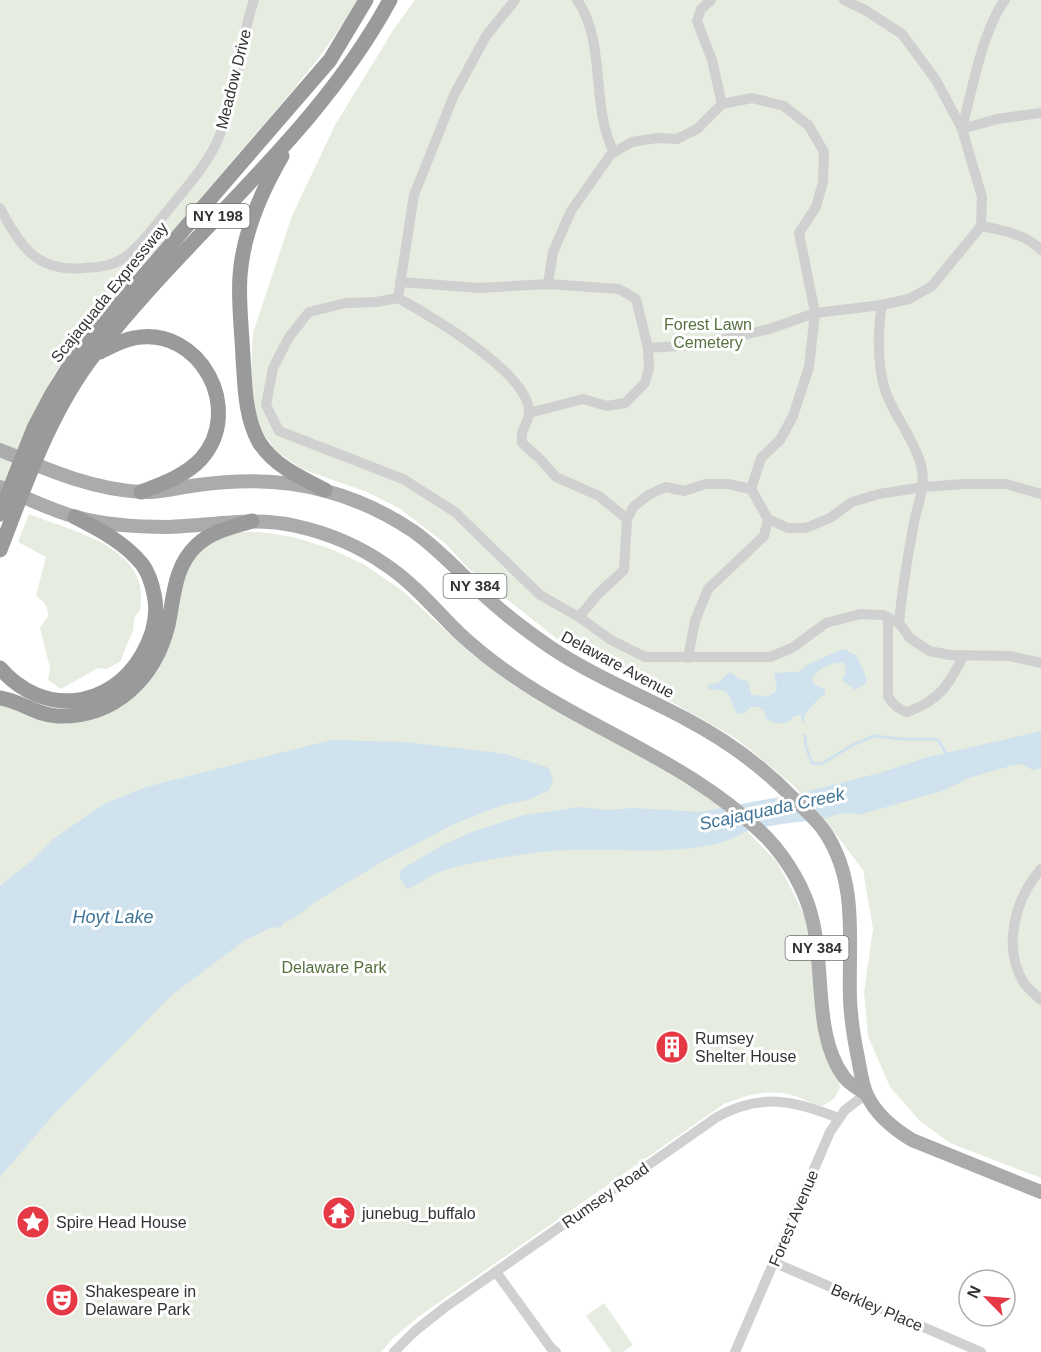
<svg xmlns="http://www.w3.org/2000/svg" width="1041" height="1352" font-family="Helvetica,sans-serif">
<rect width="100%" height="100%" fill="#fff"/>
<g fill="#e6ecdf">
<path d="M0 0H357C339 32 317 61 293 90L71 350 52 378 0 502Z"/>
<path d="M415 0H1041V1178L950 1143 920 1121 890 1087 868 1036 864 992 873 929 863 870 825 820 794 786 738 740 704 720 557 639 469 569 446 544 399 508 367 492 302 469 276 451 263 433 255 412 251 370 253 333 292 216 335 125 394 29Z"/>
<path d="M29 514C66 529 137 544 141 592 141 597 141 605 140 610 139 613 135 615 135 617 133 623 134 630 131 636 127 644 124 651 121 661L107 669 98 668 61 689 48 680 50 668 40 628 48 616C48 606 44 601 36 596L46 557 18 542Z"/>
<path d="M232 532H260L293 537 329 548 365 565 403 591 470 653 511 684 543 704 677 775 711 799 740 824 776 861 787 880 806 919 840 1088 834 1099 822 1106C812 1104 804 1099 795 1096 770 1088 746 1095 724 1104L418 1317 392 1339 381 1352H0V702L43 716 126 702 139 692 153 677 162 663 170 644 177 588 197 549Z"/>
<path d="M604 1303 633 1345 623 1352H612L586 1316Z"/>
</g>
<g fill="#cfe2ee">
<path d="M843 649 856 655 866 677V684L855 690 842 680 846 672 844 663C833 661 816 669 812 679L815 685 825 689V694L819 698 805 714 793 717C785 727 775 724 765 718V712L759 707H751L743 714 737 713C731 707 733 695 724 691 719 689 713 690 708 689V685L718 683 728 673H732L739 679 748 681 751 694 766 697 775 692 777 687 774 673 798 672 807 665Z"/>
<path d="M1041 731V768L1033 770 1020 764 1010 766 969 778 945 790 859 815C850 811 834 814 825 819 799 822 773 824 748 831 743 832 741 835 736 837 727 841 716 844 706 846 655 855 602 847 551 851 514 855 475 861 439 872 427 876 419 886 407 889L400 879 401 870 437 848 469 833 524 815 581 807 608 810 634 808 700 812 800 793 879 773 925 758Z"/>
<path d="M331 740 406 742 506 754 549 768 553 781 549 790 531 799 500 806 454 824 380 863 315 902 294 918 284 922 281 927 270 928 244 941 173 994 55 1113 0 1177V886L31 861 53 839 106 803 146 787Z"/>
</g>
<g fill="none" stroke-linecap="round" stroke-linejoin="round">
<g stroke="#cfe2ee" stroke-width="3">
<path d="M803 714V721"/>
<path d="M805 735 806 747 812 763 821 764 851 746 874 736 902 739H935L939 741 946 753"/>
</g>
<g stroke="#d0d0d0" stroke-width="10">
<path d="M515 0 486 36 454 95 414 195 398 298 376 302 346 303 309 312 289 337 273 368 266 405 279 431 403 479 455 512 540 595 579 617 611 640 645 657H770L792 648 826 623 860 614 883 615 899 623 910 638 929 651 950 655 1010 656 1041 663"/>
<path d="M577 0C607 42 590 107 614 152"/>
<path d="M711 0 701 9 697 21 712 60 722 104"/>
<path d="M962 129C971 93 983 29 1005 0"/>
<path d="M962 129 997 119 1041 113"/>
<path d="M0 208C21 247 37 273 85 268 100 267 112 266 124 258 143 244 158 222 173 204 190 183 209 162 219 137 237 93 239 45 254 0"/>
<path d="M981 226C1002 230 1026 234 1041 250"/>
<path d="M400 282 479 288 548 284 619 289 636 299 648 348 649 368 645 383 625 403 607 406 583 399 529 413"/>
<path d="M548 284 553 252 571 211 611 154 632 142 657 138 677 139 697 129 722 104 752 98 784 106 809 126 824 152 823 182 816 207 799 233 815 313 809 367 793 416 780 440 761 458 751 489"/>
<path d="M398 298C429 315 531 374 529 413 528 425 520 427 522 443L539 458 556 477 599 496 627 519"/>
<path d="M882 305C877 332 877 375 889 400 899 422 915 442 921 465 927 487 916 507 913 528 907 560 902 591 899 623"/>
<path d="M648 348 692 345 735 337 769 329 815 313 882 305 909 299 932 286 981 226 982 197 962 129 936 80 902 34 865 10 844 0"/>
<path d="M768 519 788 528H806L830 518 852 502 879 494 923 487 965 484H1006L1041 494"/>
<path d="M579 617 599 593 624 570 627 519 634 506 650 494 666 487 684 491 706 484H728L751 489 768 519 764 536 708 589 695 621 688 658"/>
<path d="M888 617V696C893 705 898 709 907 712 941 700 948 685 964 655"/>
<path d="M1041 869C1015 898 1002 948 1024 983 1028 989 1036 995 1041 1000"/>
<path d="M773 1262 981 1352"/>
<path d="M496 1272 551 1348 556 1352"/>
<path d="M394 1352 415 1331 444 1308 717 1117C760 1093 794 1100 838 1118"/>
<path d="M735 1352 830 1132 845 1110 866 1094"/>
</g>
<g stroke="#ababab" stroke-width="14">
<path d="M0 450C46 469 90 489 141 492 160 493 179 487 198 485 241 479 283 479 326 491 356 499 386 513 413 531 443 552 466 580 494 604 511 619 531 634 550 647 593 676 641 695 686 719 726 740 763 767 794 799 804 809 817 820 825 832 859 883 848 943 850 1000 851 1020 854 1039 858 1058 860 1069 862 1084 867 1095 876 1115 894 1129 912 1140L1041 1192"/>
<path d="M0 487C25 497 50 510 76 517 105 525 138 527 168 527 211 526 253 516 296 526 328 533 359 546 386 565 413 583 435 609 458 632 475 648 494 663 513 676 596 733 694 764 767 838 787 859 805 889 812 918 825 966 813 1036 844 1077 849 1084 859 1089 866 1094"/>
</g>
<g stroke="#9a9a9a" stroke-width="15">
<path d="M282 156C261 192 243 233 240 276 238 302 242 331 243 358 245 386 245 417 259 442 273 465 301 478 325 490"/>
<path d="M100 352C110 347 122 340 134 338 200 325 245 410 201 459 185 476 162 484 141 492"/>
<path d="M0 514 34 428 52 394 70 365 104 322 330 60 366 0"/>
<path d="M0 550C26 483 50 412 94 355 188 233 316 137 390 0"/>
<path d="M0 668C42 717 110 710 142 655 153 636 159 616 154 594 152 584 148 572 142 564 124 542 100 530 75 517"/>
<path d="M0 698C20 701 37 715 57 716 114 718 155 679 168 625 174 597 174 566 197 545 212 531 233 527 252 521"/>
</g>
</g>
<defs>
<symbol id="building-disc" viewBox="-11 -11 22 22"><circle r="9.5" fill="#e63946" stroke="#fff"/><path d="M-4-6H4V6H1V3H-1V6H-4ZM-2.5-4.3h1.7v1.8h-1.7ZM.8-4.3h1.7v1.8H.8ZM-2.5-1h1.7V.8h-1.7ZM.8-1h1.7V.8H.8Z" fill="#fff"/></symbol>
<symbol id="temple-disc" viewBox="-11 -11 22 22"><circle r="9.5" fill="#e63946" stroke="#fff"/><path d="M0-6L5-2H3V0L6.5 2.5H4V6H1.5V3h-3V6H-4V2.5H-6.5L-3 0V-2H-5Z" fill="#fff"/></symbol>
<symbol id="sight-disc" viewBox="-11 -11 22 22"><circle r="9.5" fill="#e63946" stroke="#fff"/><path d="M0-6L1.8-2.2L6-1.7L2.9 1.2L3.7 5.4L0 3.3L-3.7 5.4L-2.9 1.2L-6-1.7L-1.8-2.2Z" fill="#fff"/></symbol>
<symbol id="theatre-disc" viewBox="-11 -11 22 22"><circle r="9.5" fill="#e63946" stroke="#fff"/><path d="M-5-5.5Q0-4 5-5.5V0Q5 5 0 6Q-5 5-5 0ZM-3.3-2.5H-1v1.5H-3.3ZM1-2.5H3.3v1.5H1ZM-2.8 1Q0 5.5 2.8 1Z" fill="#fff"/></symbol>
</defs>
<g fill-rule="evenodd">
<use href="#building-disc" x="653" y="1028" width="38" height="38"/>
<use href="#temple-disc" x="320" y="1194" width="38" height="38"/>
<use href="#sight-disc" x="14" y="1203" width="38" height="38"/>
<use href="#theatre-disc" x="43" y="1281" width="38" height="38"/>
</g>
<g text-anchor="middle" stroke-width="6" stroke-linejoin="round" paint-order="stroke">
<g fill="#fff" stroke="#707070" stroke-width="1.5">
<rect x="186.5" y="204" width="63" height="24" rx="4.5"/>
<rect x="443.5" y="574" width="63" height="24" rx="4.5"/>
<rect x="785.5" y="936" width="63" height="24" rx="4.5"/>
</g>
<g font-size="15" font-weight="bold" fill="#333">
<text x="218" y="221">NY 198</text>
<text x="475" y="591">NY 384</text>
<text x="817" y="953">NY 384</text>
</g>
<g font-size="16" fill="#333" stroke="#fff">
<text transform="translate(233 79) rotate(-76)" y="6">Meadow Drive</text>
<text transform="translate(109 292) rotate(-51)" y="6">Scajaquada Expressway</text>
<text transform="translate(618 664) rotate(28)" y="6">Delaware Avenue</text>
<text transform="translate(605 1195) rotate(-35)" y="6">Rumsey Road</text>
<text transform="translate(793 1218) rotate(-67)" y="6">Forest Avenue</text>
<text transform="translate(877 1307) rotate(23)" y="6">Berkley Place</text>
</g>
<g font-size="16" fill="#56703f" stroke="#fff">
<text x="708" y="330">Forest Lawn<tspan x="708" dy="18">Cemetery</tspan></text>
<text x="334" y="973">Delaware Park</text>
</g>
<g font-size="16" fill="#333" stroke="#fff" text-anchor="start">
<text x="695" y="1044">Rumsey<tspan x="695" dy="18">Shelter House</tspan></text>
<text x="362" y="1219">junebug_buffalo</text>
<text x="56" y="1228">Spire Head House</text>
<text x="85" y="1297">Shakespeare in<tspan x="85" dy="18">Delaware Park</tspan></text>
</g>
<g font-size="18" font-style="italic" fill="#3f7597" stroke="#fff">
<text transform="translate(772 809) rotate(-12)" y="6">Scajaquada Creek</text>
<text x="113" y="923">Hoyt Lake</text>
</g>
</g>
<g transform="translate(987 1298) rotate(295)"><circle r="28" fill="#ffffff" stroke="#adadad" stroke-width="1.5"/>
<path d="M0-4.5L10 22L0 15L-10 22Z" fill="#e63946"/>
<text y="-9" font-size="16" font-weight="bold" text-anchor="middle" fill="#333333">N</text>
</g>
</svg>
